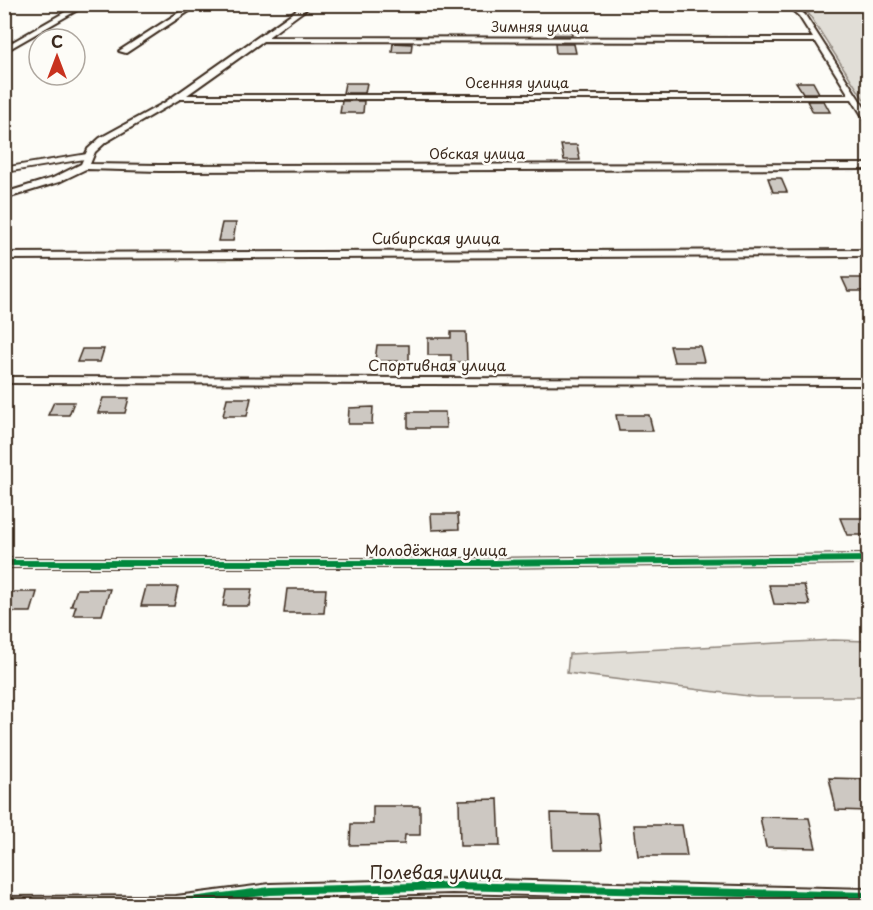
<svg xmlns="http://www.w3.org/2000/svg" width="873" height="910" font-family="'Playpen Sans',sans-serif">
<rect width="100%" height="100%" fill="#fdfcf7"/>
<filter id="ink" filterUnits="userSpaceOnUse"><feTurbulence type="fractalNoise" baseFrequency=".0167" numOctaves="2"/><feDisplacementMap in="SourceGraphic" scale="12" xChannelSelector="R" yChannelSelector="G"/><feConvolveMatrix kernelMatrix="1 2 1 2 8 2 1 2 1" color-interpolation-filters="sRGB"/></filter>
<g filter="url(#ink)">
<g fill="#e1ded7" stroke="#8e847a" stroke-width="1.5">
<path d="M789 5H868V106L809 14Z"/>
<path d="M833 640 868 641V697H756L567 673 569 654Z"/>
</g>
<g fill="#cdc8c2" stroke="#3b2a1e" stroke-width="1.5">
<path d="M552 25H570L572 35H553Z"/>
<path d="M393 43 412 44 411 52H392Z"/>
<path d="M555 44H574L576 53H556Z"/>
<path d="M796 82H813L819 93H803Z"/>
<path d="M345 83H367L365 93H343Z"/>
<path d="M342 101H364L363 113H340Z"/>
<path d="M807 101H824L830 112H813Z"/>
<path d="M561 145H577L580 160H564Z"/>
<path d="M768 178H781L787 192H773Z"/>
<path d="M222 223H236L233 241H218Z"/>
<path d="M842 278H868V291H848Z"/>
<path d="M451 332H466L467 362H451V355H428V338H451Z"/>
<path d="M377 345H409V361H375Z"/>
<path d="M670 346H700L704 362H674Z"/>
<path d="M82 349H104L100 362H77Z"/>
<path d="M103 398H129L125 413H98Z"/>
<path d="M227 398H251L247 416H223Z"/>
<path d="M54 402H74L69 415H48Z"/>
<path d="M373 407 372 424H348L349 408Z"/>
<path d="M408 412H445L446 428H408Z"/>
<path d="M616 415H649L653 431H619Z"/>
<path d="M431 514H458L459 529 432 530Z"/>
<path d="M840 518H868V535H847Z"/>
<path d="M769 585H804L810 605 774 604Z"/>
<path d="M146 587H178L174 606H141Z"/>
<path d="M77 589H110L102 615H73L76 606H71Z"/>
<path d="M226 589H252L249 606H223Z"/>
<path d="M287 589H326L324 613H284Z"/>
<path d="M7 592H37L31 612H4Z"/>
<path d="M829 778 868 779V811L836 810Z"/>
<path d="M498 799 500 846H460L459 800Z"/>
<path d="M373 806H420V835H405L404 844 350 845 351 824H373Z"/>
<path d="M551 813 598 814 602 850H553Z"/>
<path d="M760 817 809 818 816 848 766 847Z"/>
<path d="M634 825H682L687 856H638Z"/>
</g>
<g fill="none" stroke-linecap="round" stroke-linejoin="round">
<defs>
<path id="service" d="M4 170 89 156"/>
<g id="minor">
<path d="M79 4H88L4 52V47Z"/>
<path d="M192 4H200L126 53 119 51Z"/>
<path d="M305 4H313L268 37 813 38 799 16 785 4H793L805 15 868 113V120H865L852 99H180L106 142 95 152 90 164 159 165 868 164V169L159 171 86 169 59 182 4 199V193L53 178 81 164 88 149 100 138 164 103ZM263 41 816 42 849 95H187Z"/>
<path d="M868 250V256L4 259V253Z"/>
<path d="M4 377 868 379V385L4 383Z"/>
<path d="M868 555V563L482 567H4V559H482Z"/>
<path d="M452 879 868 889V903L452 893 270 898 214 906H4V897L176 896 270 884Z"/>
</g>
</defs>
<use href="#service" stroke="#3b2a1e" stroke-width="8"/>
<use href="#minor" stroke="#3b2a1e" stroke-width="4"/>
<use href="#service" stroke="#fdfcf7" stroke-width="4.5"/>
<use href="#minor" fill="#fdfcf7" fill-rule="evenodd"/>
<defs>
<path id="cycleway-far1" d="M4 563H482L868 559"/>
<path id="cycleway" d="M4 904 176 903 270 891 452 886 868 896"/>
</defs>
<use href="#cycleway-far1" stroke="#fdfcf7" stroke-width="10"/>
<use href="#cycleway" stroke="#fdfcf7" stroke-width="11"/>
<use href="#cycleway-far1" stroke="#00873e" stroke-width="6"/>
<use href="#cycleway" stroke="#00873e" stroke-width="8"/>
</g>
</g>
<g text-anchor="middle" stroke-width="5" stroke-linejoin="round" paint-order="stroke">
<g font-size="14" fill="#3b2a1e" stroke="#fdfcf7">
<text x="540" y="32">Зимняя улица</text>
<text x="517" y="88">Осенняя улица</text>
<text x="477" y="159">Обская улица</text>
</g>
<g font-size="15" fill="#3b2a1e" stroke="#fdfcf7">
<text x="436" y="244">Сибирская улица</text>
<text x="437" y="371">Спортивная улица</text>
<text x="436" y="556">Молодёжная улица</text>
</g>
<g font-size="18" fill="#3b2a1e" stroke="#fdfcf7">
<text x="436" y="879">Полевая улица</text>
</g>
</g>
<rect width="873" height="910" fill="none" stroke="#fdfcf7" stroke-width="24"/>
<rect x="12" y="12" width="849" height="886" fill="none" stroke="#3b2a1e" stroke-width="2" filter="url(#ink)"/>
<g transform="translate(57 57)"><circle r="28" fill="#fdfcf7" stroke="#afa8a0" stroke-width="1.5"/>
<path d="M0-4.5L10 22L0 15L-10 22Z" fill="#c8321e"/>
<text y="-9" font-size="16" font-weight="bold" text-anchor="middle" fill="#3b2a1e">С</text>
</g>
</svg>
